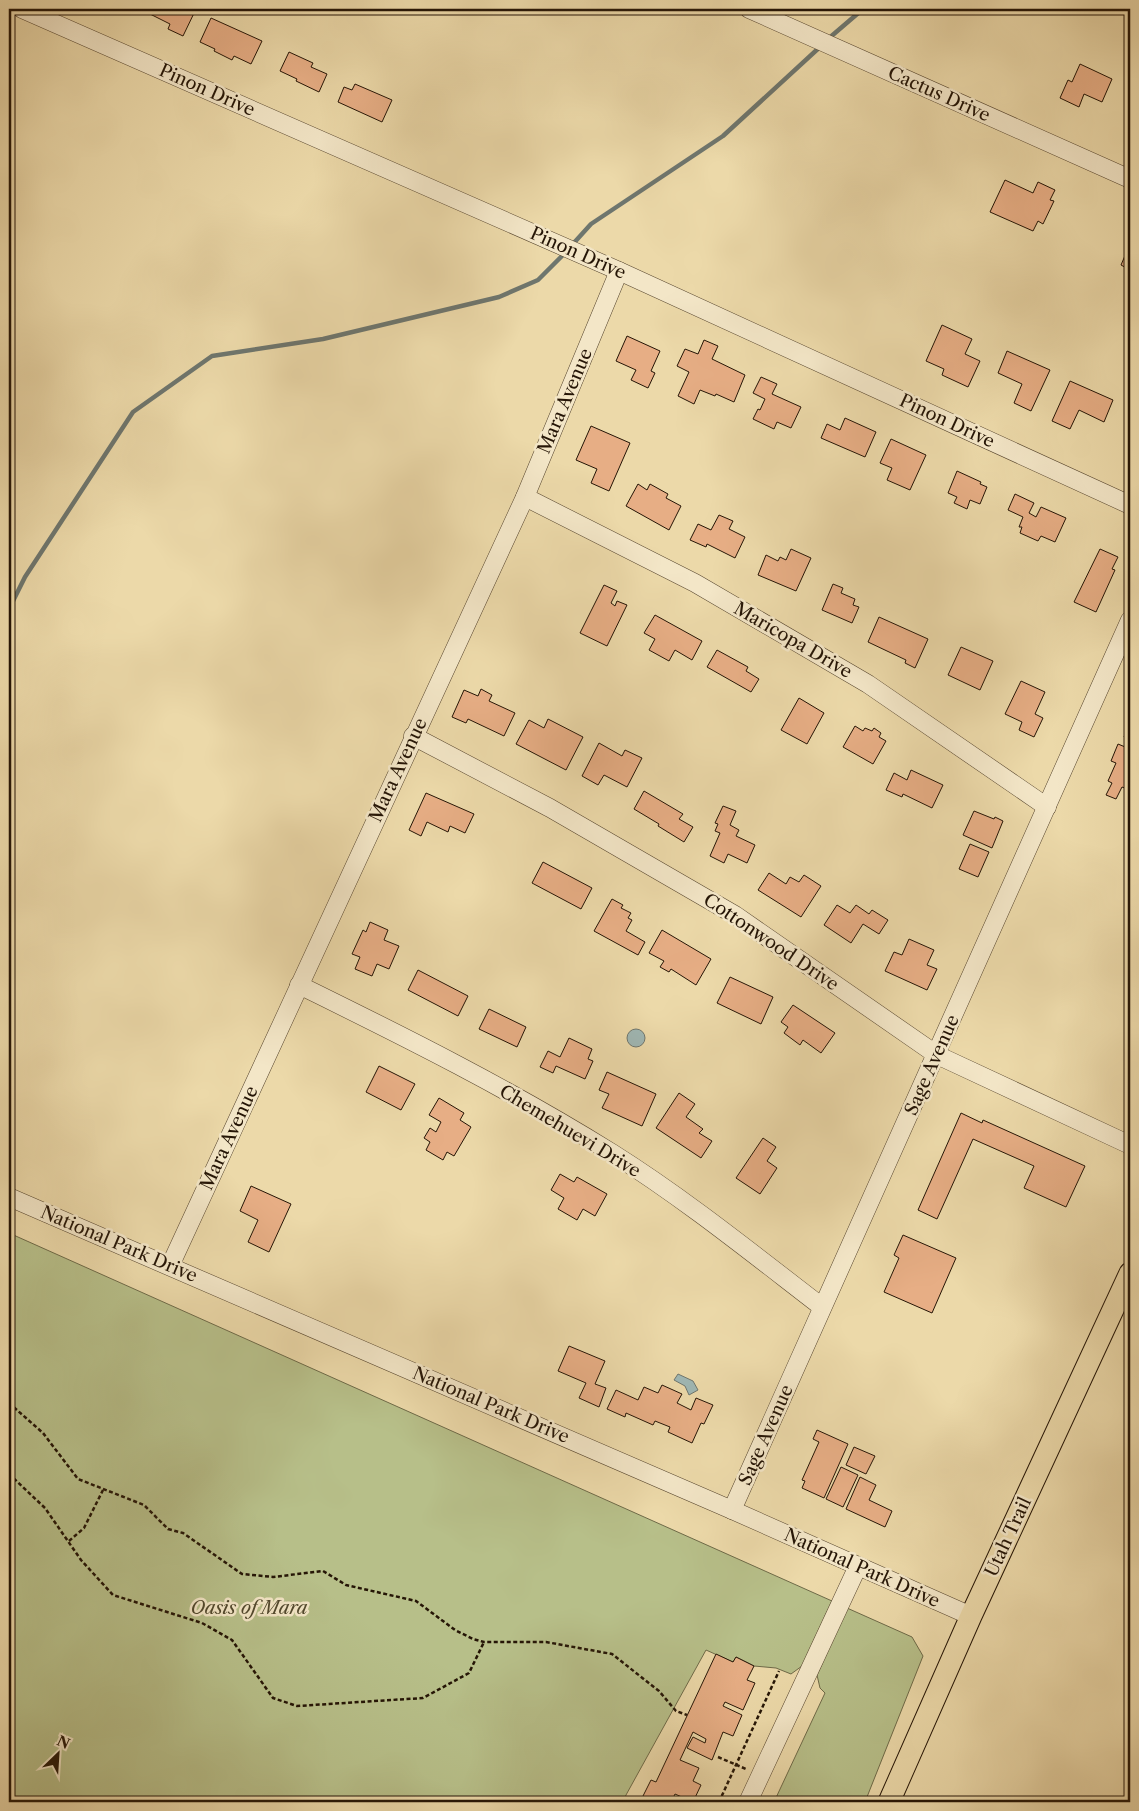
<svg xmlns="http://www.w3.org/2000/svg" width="1139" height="1811" font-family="'Libre Caslon Text',serif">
<rect width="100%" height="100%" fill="#ecd9a9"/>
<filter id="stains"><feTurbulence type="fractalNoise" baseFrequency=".004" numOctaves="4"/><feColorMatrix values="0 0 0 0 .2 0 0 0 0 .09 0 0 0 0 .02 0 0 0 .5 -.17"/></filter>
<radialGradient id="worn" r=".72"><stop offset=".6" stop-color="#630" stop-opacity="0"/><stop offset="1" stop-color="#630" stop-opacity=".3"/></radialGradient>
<g fill="#b7bf89" stroke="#6e6a48">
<path d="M9 1233 832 1601 802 1666 791 1674 776 1668 754 1666 736 1657 733 1662 706 1650 626 1795 623 1802H9Z"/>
<path d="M847 1608 912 1637 923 1656 865 1802H774L825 1693 820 1688 817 1675Z"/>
</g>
<g fill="#9fb7b4" stroke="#6e766e">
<circle cx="636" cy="1038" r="9"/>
<path d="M678 1374 693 1381 698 1390 689 1395 685 1386 674 1380Z"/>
</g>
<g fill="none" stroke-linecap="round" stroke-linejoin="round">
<g stroke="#6e766e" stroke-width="4.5">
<path d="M828 39 863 9"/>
<path d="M572 245 591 224 723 136 821 46"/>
<path d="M9 609 25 577 133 412 212 356 323 339 499 297 538 280 565 253"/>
</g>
</g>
<g fill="#e7ae85" stroke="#251506">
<path d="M145 9H196L183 36 168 29 170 24 144 11Z"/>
<path d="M211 18 262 41 251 64 234 56 232 60 214 51 215 49 200 42Z"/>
<path d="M289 52 313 63 311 67 327 74 319 92 296 81 297 79 280 71Z"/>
<path d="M1080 64 1112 79 1102 102 1084 94 1079 107 1060 98 1068 80 1072 82Z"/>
<path d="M355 84 392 100 382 122 338 102 344 87 352 90Z"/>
<path d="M1005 180 1033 193 1038 182 1055 190 1050 200 1054 201 1043 224 1038 221 1033 231 990 212Z"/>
<path d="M1130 244V270L1121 265Z"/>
<path d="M942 325 972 339 965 354 980 361 968 387 942 375 944 369 926 361Z"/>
<path d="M627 336 660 351 651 371 655 373 648 388 631 380 636 370 616 361Z"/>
<path d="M704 340 718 346 712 359 745 375 734 402 716 394 715 396 700 390 694 404 678 396 689 372 677 366 685 349 698 354Z"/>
<path d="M1007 351 1050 370 1031 411 1014 403 1022 384 998 373Z"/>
<path d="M761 377 777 384 772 394 801 407 791 428 777 422 774 429 753 419 758 409 760 410 765 399 753 393Z"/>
<path d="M1070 381 1113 400 1104 422 1079 410 1070 429 1052 421Z"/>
<path d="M845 418 876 432 865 457 821 438 827 424 840 430Z"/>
<path d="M591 426 630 443 609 491 591 483 597 469 576 460Z"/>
<path d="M891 439 926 455 910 490 887 480 892 468 880 463Z"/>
<path d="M957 471 981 482 980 484 987 487 980 504 970 500 967 509 954 503 957 497 948 493Z"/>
<path d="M638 484 647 490 650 484 668 494 666 498 681 506 669 530 626 506Z"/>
<path d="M1015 494 1034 503 1029 513 1036 517 1041 507 1066 518 1055 542 1041 536 1038 541 1020 533 1022 527H1019L1023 517 1008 510Z"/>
<path d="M719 515 733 521 729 529 745 537 735 558 707 544 706 547 690 540 698 524 711 530Z"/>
<path d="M791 549 811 558 796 591 758 575 766 555 778 561 780 557 786 560Z"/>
<path d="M1100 549 1118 557 1112 569 1115 570 1096 612 1074 602Z"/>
<path d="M833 584 843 588 841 593 855 599 853 605 859 607 852 623 822 610Z"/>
<path d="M604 585 617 591 611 603 615 606 617 601 627 605 607 646 580 633Z"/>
<path d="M655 615 702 641 692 660 675 650 669 661 649 650 655 639 644 633Z"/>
<path d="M879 617 928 639 915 668 905 663 906 660 868 642Z"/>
<path d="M961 647 993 661 980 690 948 675Z"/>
<path d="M717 650 748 667 746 671 759 679 751 692 707 667Z"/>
<path d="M1021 681 1045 692 1035 714 1043 718 1034 737 1019 730 1022 722 1005 714Z"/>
<path d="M481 689 492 695 489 701 515 713 504 736 468 719 466 723 452 717 464 690 478 696Z"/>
<path d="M799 698 824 713 807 744 781 730Z"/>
<path d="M548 719 583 737 566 770 516 744 529 720 544 728Z"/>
<path d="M1130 723V740L1124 737Z"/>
<path d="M855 726 863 731 865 728 872 731 874 728 881 733 879 737 886 741 873 764 843 747Z"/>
<path d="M599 743 622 756 625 750 642 758 627 787 604 775 598 785 582 776Z"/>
<path d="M1118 744 1130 749V790L1122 787 1116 799 1106 795 1112 783 1108 781 1116 763 1111 761Z"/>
<path d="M911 770 943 785 932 808 903 794 902 797 886 790 894 773 907 780Z"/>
<path d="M644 791 683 814 679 819 693 827 684 842 658 826 659 824 634 809Z"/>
<path d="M426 793 474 814 465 833 450 826 448 832 427 822 421 836 409 830Z"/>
<path d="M723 806 736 811 730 825 739 830 736 836 755 845 747 863 728 854 724 863 710 856 720 833 715 831 718 824 715 823Z"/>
<path d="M974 811 994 819 995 817 1003 821 992 848 963 835Z"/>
<path d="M970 844 989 852 978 877 959 869Z"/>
<path d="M543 862 592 888 581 909 532 883Z"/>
<path d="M769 873 786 884 790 877 799 882 804 875 821 886 801 917 758 890Z"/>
<path d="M612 899 623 905 621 908 631 913 628 918 632 920 626 931 645 942 638 955 594 931Z"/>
<path d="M837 905 850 913 856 905 869 914 872 910 888 920 879 934 863 924 851 943 824 925Z"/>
<path d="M370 922 388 930 384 940 399 946 389 969 377 964 372 976 355 969 360 957 352 954 363 930 366 932Z"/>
<path d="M662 930 711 959 696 985 671 969 669 972 660 967 664 961 649 953Z"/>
<path d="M909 939 934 950 927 965 937 969 927 990 885 971 894 952 902 955Z"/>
<path d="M418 970 468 996 458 1016 408 990Z"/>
<path d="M730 977 773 997 761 1024 717 1003Z"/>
<path d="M793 1005 835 1033 821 1053 803 1040 800 1045 784 1033 788 1027 781 1022Z"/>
<path d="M489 1009 526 1027 517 1047 479 1029Z"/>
<path d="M569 1038 592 1049 588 1059 593 1061 585 1079 556 1066 553 1073 540 1067 548 1051 560 1057Z"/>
<path d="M379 1066 415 1084 401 1110 366 1092Z"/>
<path d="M607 1072 656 1094 642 1126 602 1108 609 1094 599 1090Z"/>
<path d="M679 1093 695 1104 686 1117 703 1129 699 1133 712 1141 701 1158 656 1128Z"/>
<path d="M439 1098 464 1113 460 1120 471 1127 454 1156 447 1152 443 1160 426 1150 430 1142 424 1138 430 1128 436 1132 441 1122 429 1115Z"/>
<path d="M961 1113 982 1123 983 1120 1085 1166 1066 1207 1024 1188 1034 1166 973 1139 937 1219 918 1210Z"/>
<path d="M763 1138 776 1147 767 1161 777 1168 760 1194 736 1178Z"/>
<path d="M560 1174 574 1182 577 1177 607 1194 595 1216 583 1209 577 1220 558 1209 564 1198 551 1190Z"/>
<path d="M251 1186 291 1204 269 1252 248 1242 258 1220 240 1211Z"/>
<path d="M903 1235 956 1258 932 1313 884 1292 899 1258 894 1255Z"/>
<path d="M569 1346 605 1361 595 1384 606 1388 599 1407 579 1398 586 1383 558 1371Z"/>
<path d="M662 1385 682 1394 677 1403 691 1410 696 1398 713 1405 704 1424 701 1423 692 1443 668 1432 670 1427 655 1421 653 1425 626 1413 625 1417 607 1409 616 1390 638 1400 644 1387 658 1393Z"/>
<path d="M817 1430 848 1444 824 1498 802 1488 805 1481 802 1480 819 1442 813 1439Z"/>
<path d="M854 1447 875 1456 866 1474 846 1465Z"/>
<path d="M841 1467 858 1475 843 1507 826 1499Z"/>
<path d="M860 1477 876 1485 869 1500 892 1511 885 1527 846 1509Z"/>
<path d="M716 1654 733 1662 736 1657 754 1666 747 1680 755 1683 743 1710 725 1702 723 1706 742 1715 733 1736 723 1732 712 1760 687 1748 693 1737 705 1743 706 1739 693 1732 680 1760 699 1768 693 1781 701 1785 693 1802 675 1794 671 1802H650L642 1798 651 1780 656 1782Z"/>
</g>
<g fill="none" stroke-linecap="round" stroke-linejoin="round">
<defs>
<g id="minor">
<path d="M22 9 619 271 1130 505"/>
<path d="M749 9 1130 179"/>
<path d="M525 497 695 583 868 684 1047 807"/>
<path d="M413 736 550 808 735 915 937 1055 1130 1145"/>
<path d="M299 985C405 1037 511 1090 612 1153 685 1199 753 1254 822 1307"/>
<path d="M9 1197 732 1510 971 1616"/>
<path d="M170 1266 525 497 619 271"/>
<path d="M732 1510 1130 620"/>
<path d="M748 1802 858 1566"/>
</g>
<path id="major" d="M889 1802 971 1616 1130 1273"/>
</defs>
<use href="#minor" stroke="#57462f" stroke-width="19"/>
<use href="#major" stroke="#251506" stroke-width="23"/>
<g stroke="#251506" stroke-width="2.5" stroke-dasharray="4 2.5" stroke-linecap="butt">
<path d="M9 1403 43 1433 78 1479 144 1505 168 1529 183 1533 242 1574 273 1577 323 1571 346 1585 416 1601 455 1630 473 1639 484 1642H546L612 1654 659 1691 676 1711 687 1715"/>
<path d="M9 1474 45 1508 81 1560 113 1595 202 1623 232 1640 273 1698 297 1706 423 1698 469 1673 484 1642"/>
<path d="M69 1541 84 1528 103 1490"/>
<path d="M718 1757 746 1769"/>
<path d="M719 1802 779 1671"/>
</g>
<use href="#minor" stroke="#f3e6c7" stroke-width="18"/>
<use href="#major" stroke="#ecd9a9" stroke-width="21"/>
</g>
<g text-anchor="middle" stroke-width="5" stroke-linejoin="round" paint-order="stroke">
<g font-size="18" fill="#251506" stroke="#f3e6c7">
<text transform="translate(207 90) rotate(24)" y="6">Pinon Drive</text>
<text transform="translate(939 94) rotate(24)" y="6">Cactus Drive</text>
<text transform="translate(578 253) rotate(24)" y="6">Pinon Drive</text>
<text transform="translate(565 401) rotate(-67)" y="6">Mara Avenue</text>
<text transform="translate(947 421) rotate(25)" y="6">Pinon Drive</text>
<text transform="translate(793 640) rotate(30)" y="6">Maricopa Drive</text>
<text transform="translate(398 770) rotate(-65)" y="6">Mara Avenue</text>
<text transform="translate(771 942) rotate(34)" y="6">Cottonwood Drive</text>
<text transform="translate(932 1065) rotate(-66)" y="6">Sage Avenue</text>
<text transform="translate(570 1131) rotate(31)" y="6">Chemehuevi Drive</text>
<text transform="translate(229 1138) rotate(-65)" y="6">Mara Avenue</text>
<text transform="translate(119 1244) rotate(23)" y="6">National Park Drive</text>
<text transform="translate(491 1405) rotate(23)" y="6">National Park Drive</text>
<text transform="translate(766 1435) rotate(-66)" y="6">Sage Avenue</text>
<text transform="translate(1008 1537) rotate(-65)" y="6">Utah Trail</text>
<text transform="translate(862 1568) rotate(24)" y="6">National Park Drive</text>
</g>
<g font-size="18" font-style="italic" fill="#51482d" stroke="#f3e6c7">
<text x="249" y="1614">Oasis of Mara</text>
</g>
</g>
<rect width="1139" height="1811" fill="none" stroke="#ecd9a9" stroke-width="30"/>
<rect x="10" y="10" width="1119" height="1791" fill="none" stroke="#251506" stroke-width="2.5"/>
<rect x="15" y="15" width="1109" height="1781" fill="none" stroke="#251506"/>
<g transform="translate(58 1754) rotate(25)" stroke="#f3e6c7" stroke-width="4" paint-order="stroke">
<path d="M0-4L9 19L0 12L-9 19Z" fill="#251506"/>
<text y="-8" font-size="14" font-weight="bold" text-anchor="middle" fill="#251506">N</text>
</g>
<rect width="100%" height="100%" filter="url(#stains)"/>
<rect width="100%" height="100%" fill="url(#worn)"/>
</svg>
